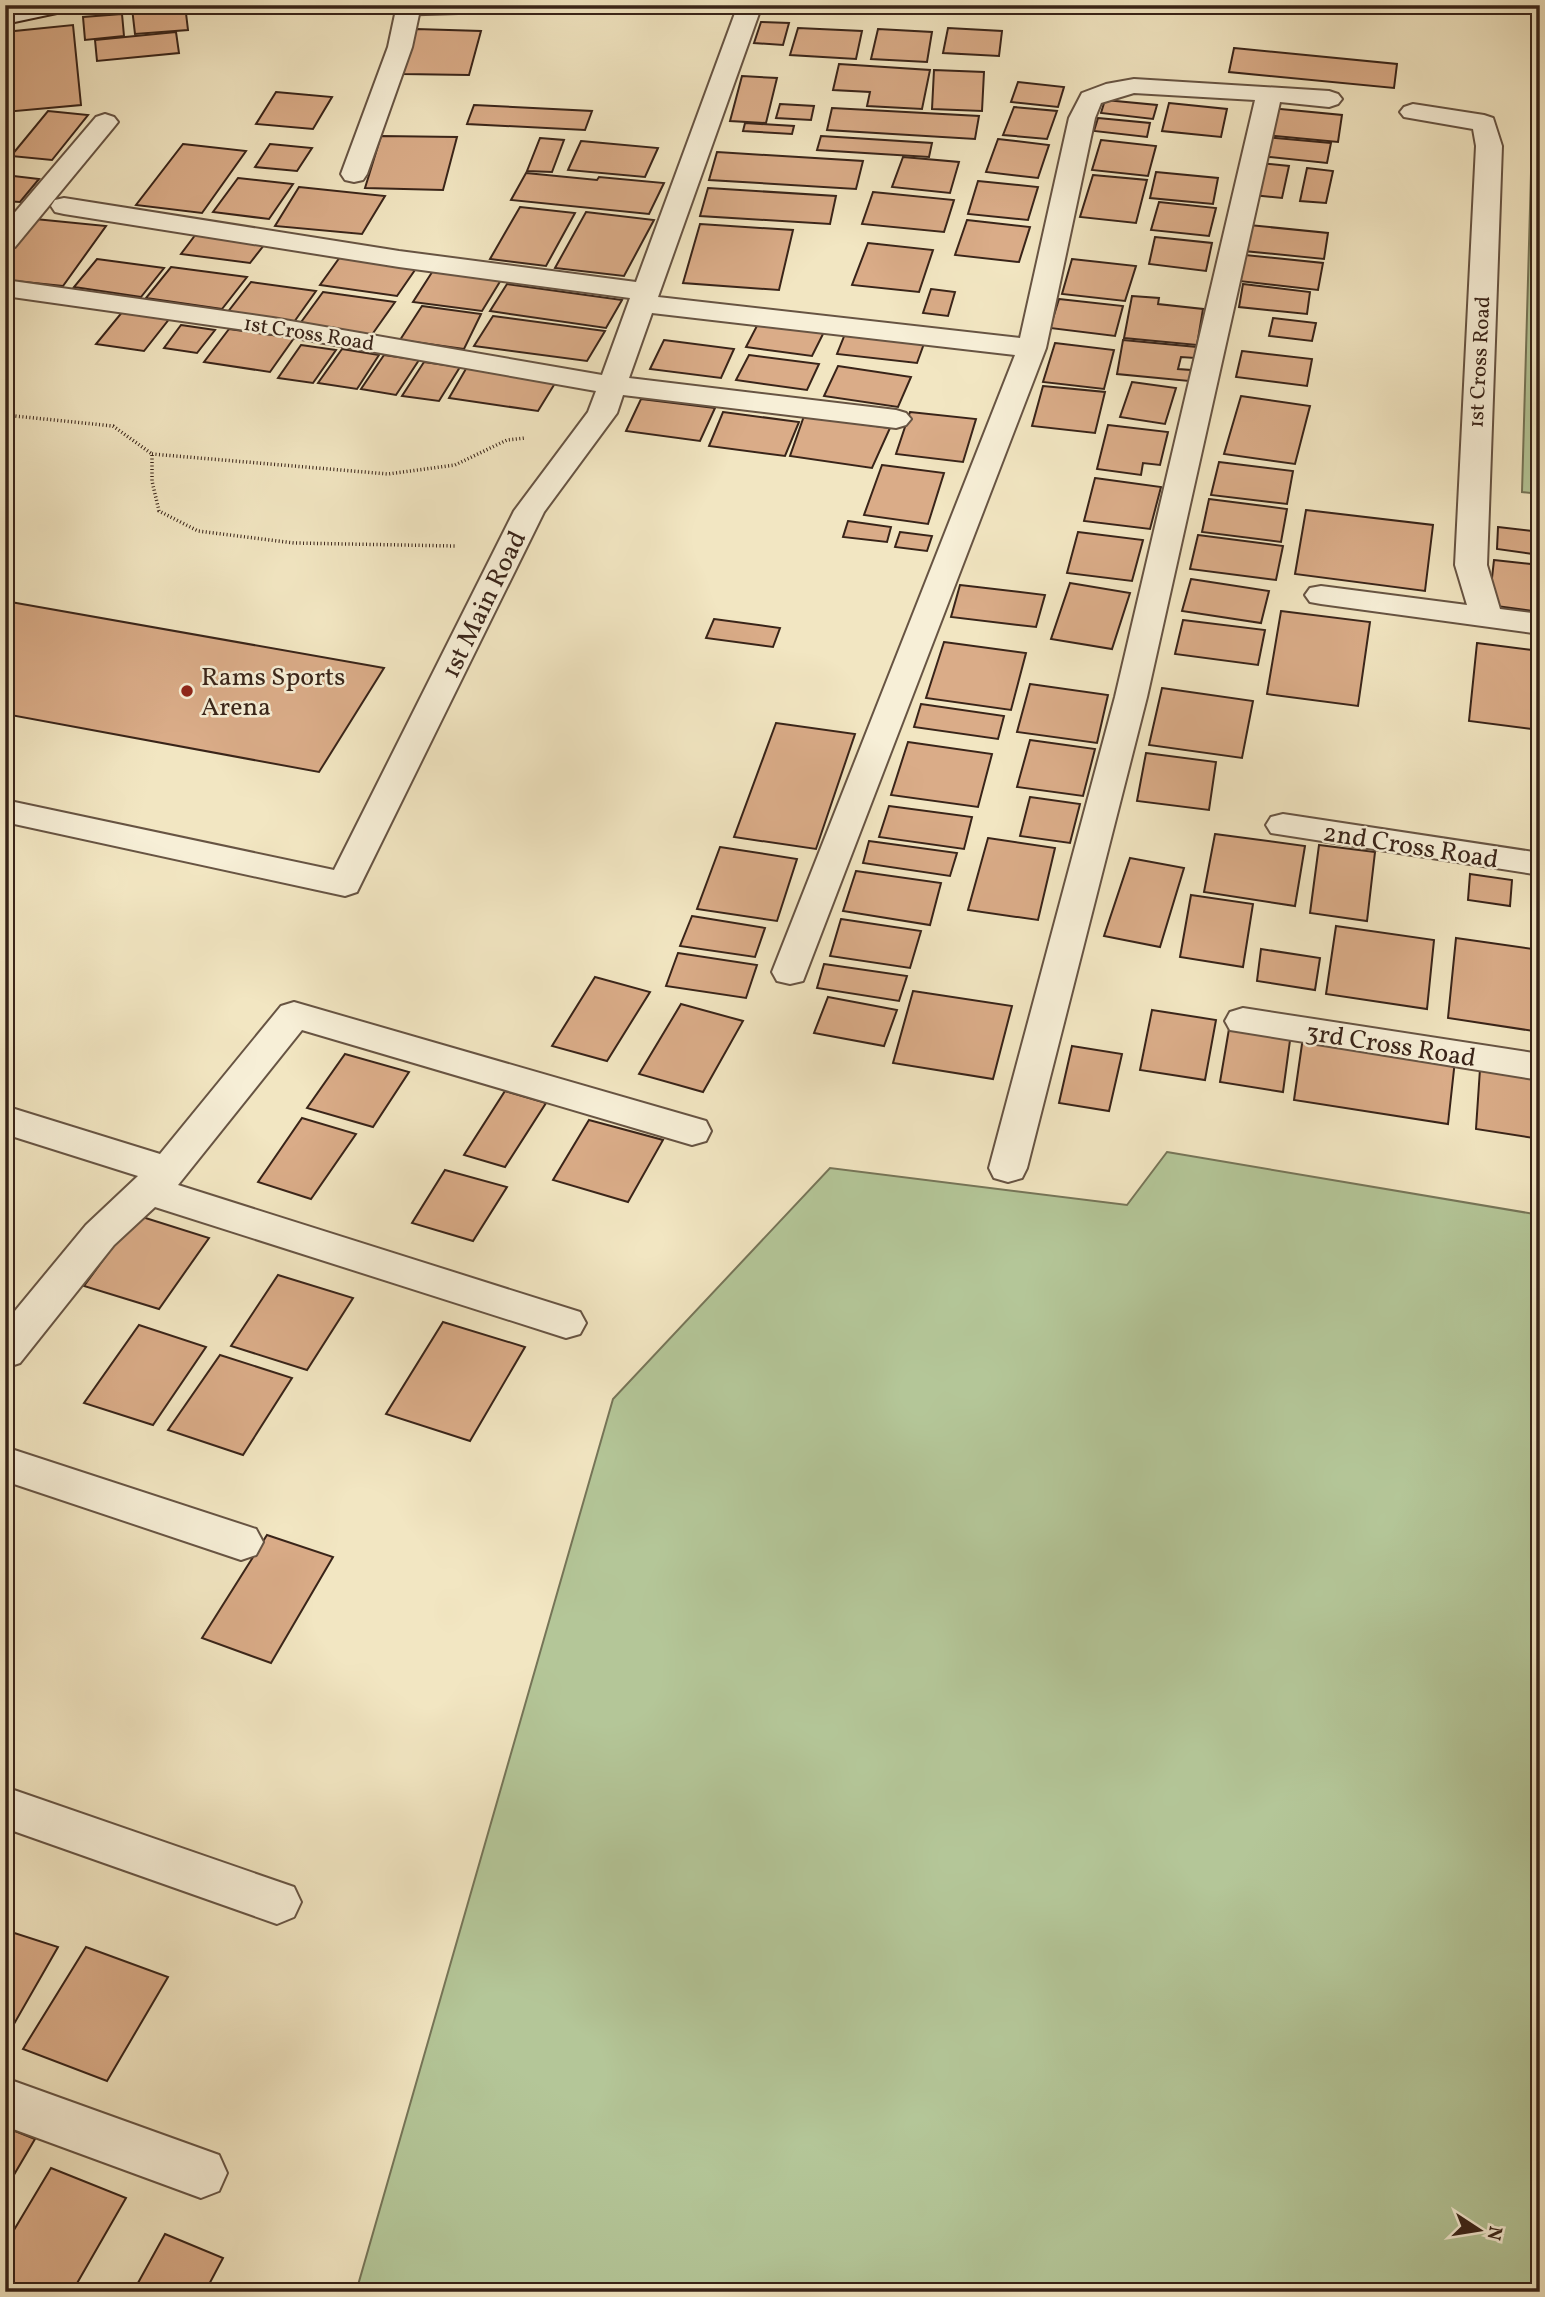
<svg xmlns="http://www.w3.org/2000/svg" width="1545" height="2297" font-family="Vollkorn,serif">
<rect width="100%" height="100%" fill="#f2e6c2"/>
<filter id="stains"><feTurbulence type="fractalNoise" baseFrequency=".00286" numOctaves="4"/><feColorMatrix values="0 0 0 0 .2 0 0 0 0 .09 0 0 0 0 .02 0 0 0 .5 -.17"/></filter>
<radialGradient id="worn" r=".72"><stop offset=".6" stop-color="#630" stop-opacity="0"/><stop offset="1" stop-color="#630" stop-opacity=".3"/></radialGradient>
<g fill="#b4c698" stroke="#767558" stroke-width="2">
<path d="M1536 109 1540 110V494L1522 492 1531 173Z"/>
<path d="M1167 1152 1540 1215V2292H356L613 1399 830 1168 1127 1205Z"/>
</g>
<g fill="#daac88" stroke="#392419" stroke-width="2">
<path d="M164 5H185L188 30 135 34 132 8Z"/>
<path d="M122 14 124 36 85 40 83 17Z"/>
<path d="M761 22 789 23 783 45 754 43Z"/>
<path d="M73 25 81 105 5 112V32Z"/>
<path d="M798 28 862 31 856 59 790 55Z"/>
<path d="M948 28 1002 31 999 56 943 53Z"/>
<path d="M416 29 481 31 469 75 403 74Z"/>
<path d="M878 29 932 32 927 62 871 59Z"/>
<path d="M176 32 179 53 97 61 95 40Z"/>
<path d="M1234 48 1397 64 1394 88 1229 72Z"/>
<path d="M839 64 930 70 922 109 867 106 870 92 833 90Z"/>
<path d="M934 70 984 72 982 111 932 109Z"/>
<path d="M742 76 777 78 766 123 730 121Z"/>
<path d="M1018 82 1064 87 1058 107 1011 102Z"/>
<path d="M276 92 332 97 313 129 256 124Z"/>
<path d="M1105 100 1157 105 1153 119 1101 113Z"/>
<path d="M1169 103 1227 109 1221 137 1162 131Z"/>
<path d="M780 104 814 106 811 120 776 118Z"/>
<path d="M474 105 592 111 585 130 467 124Z"/>
<path d="M1014 107 1057 111 1047 139 1003 135Z"/>
<path d="M832 108 979 116 975 139 827 130Z"/>
<path d="M1269 108 1342 115 1338 142 1264 135Z"/>
<path d="M48 111 88 115 52 160 11 156Z"/>
<path d="M1098 118 1150 123 1147 137 1094 131Z"/>
<path d="M745 123 794 126 792 134 743 131Z"/>
<path d="M381 136 457 137 443 190 365 188Z"/>
<path d="M821 136 932 143 929 157 817 150Z"/>
<path d="M1263 137 1331 143 1327 163 1260 156Z"/>
<path d="M540 138 564 140 552 172 527 171Z"/>
<path d="M998 139 1049 145 1038 178 986 172Z"/>
<path d="M1101 140 1156 146 1148 176 1092 170Z"/>
<path d="M581 141 658 148 645 177 568 170Z"/>
<path d="M183 144 246 151 202 213 136 205Z"/>
<path d="M270 144 312 148 297 171 255 167Z"/>
<path d="M717 152 863 161 856 189 709 180Z"/>
<path d="M903 157 959 162 950 193 892 187Z"/>
<path d="M1260 163 1289 166 1282 198 1253 195Z"/>
<path d="M1307 168 1333 171 1326 203 1300 201Z"/>
<path d="M1156 172 1218 178 1213 204 1150 198Z"/>
<path d="M526 173 597 180 599 177 664 183 649 214 511 200Z"/>
<path d="M5 175 39 179 20 202 5 201Z"/>
<path d="M1093 175 1147 180 1136 223 1080 217Z"/>
<path d="M238 178 293 184 269 219 213 212Z"/>
<path d="M978 181 1038 187 1028 220 968 214Z"/>
<path d="M299 187 385 196 362 234 275 226Z"/>
<path d="M708 188 836 196 830 224 700 216Z"/>
<path d="M873 192 954 200 944 232 862 224Z"/>
<path d="M1159 202 1216 208 1209 236 1151 230Z"/>
<path d="M520 207 575 213 546 266 490 259Z"/>
<path d="M586 212 654 220 624 276 555 268Z"/>
<path d="M35 219 106 226 63 286 5 280V258Z"/>
<path d="M967 220 1030 227 1019 262 955 255Z"/>
<path d="M700 224 793 230 779 290 683 283Z"/>
<path d="M1249 225 1328 233 1324 259 1244 251Z"/>
<path d="M199 230 268 240 250 263 181 254Z"/>
<path d="M1155 237 1212 243 1206 271 1149 264Z"/>
<path d="M868 243 933 250 919 292 852 285Z"/>
<path d="M1245 255 1323 263 1318 290 1239 281Z"/>
<path d="M340 257 417 267 397 296 320 285Z"/>
<path d="M97 259 164 268 141 297 74 287Z"/>
<path d="M1072 259 1136 266 1125 301 1062 294Z"/>
<path d="M436 266 504 275 482 311 413 302Z"/>
<path d="M171 267 247 277 222 309 146 298Z"/>
<path d="M251 282 316 291 294 322 227 313Z"/>
<path d="M507 284 622 300 606 328 490 311Z"/>
<path d="M1243 284 1310 292 1307 314 1239 307Z"/>
<path d="M931 289 955 292 948 316 923 313Z"/>
<path d="M323 292 395 302 371 336 299 325Z"/>
<path d="M1132 296 1159 298 1158 304 1203 309 1197 345 1124 338Z"/>
<path d="M1059 299 1123 306 1115 336 1050 328Z"/>
<path d="M422 306 481 314 464 349 400 340Z"/>
<path d="M123 311 170 318 144 351 96 344Z"/>
<path d="M493 316 605 331 587 361 474 346Z"/>
<path d="M1273 318 1316 323 1312 341 1269 336Z"/>
<path d="M760 320 825 330 812 356 746 347Z"/>
<path d="M181 325 215 330 197 353 164 348Z"/>
<path d="M229 329 294 338 270 372 204 362Z"/>
<path d="M847 329 926 338 917 363 837 354Z"/>
<path d="M664 340 734 349 721 378 650 369Z"/>
<path d="M1123 340 1197 347 1195 358 1181 357 1178 369 1191 370 1189 381 1117 374Z"/>
<path d="M1055 343 1114 350 1104 389 1043 382Z"/>
<path d="M301 345 336 350 313 383 278 378Z"/>
<path d="M342 349 379 355 357 389 318 383Z"/>
<path d="M1242 351 1312 359 1307 386 1236 377Z"/>
<path d="M384 355 419 360 396 395 361 389Z"/>
<path d="M749 355 819 364 807 390 736 380Z"/>
<path d="M424 362 460 367 439 401 402 396Z"/>
<path d="M838 366 911 377 898 407 824 396Z"/>
<path d="M467 367 557 380 538 411 449 398Z"/>
<path d="M1132 382 1176 388 1165 424 1120 417Z"/>
<path d="M1043 386 1105 392 1095 433 1032 426Z"/>
<path d="M1241 396 1310 406 1295 464 1224 454Z"/>
<path d="M641 399 715 408 700 441 626 431Z"/>
<path d="M723 412 799 422 785 456 709 446Z"/>
<path d="M910 412 976 419 963 462 896 454Z"/>
<path d="M804 416 890 428 872 468 790 456Z"/>
<path d="M1108 425 1168 432 1160 465 1143 463 1141 475 1097 469Z"/>
<path d="M1219 462 1293 471 1287 504 1211 495Z"/>
<path d="M882 465 944 473 928 524 864 515Z"/>
<path d="M1095 478 1161 487 1150 529 1084 521Z"/>
<path d="M1209 499 1287 509 1281 542 1202 532Z"/>
<path d="M1306 510 1433 525 1425 591 1295 574Z"/>
<path d="M848 521 891 527 887 542 843 537Z"/>
<path d="M1498 527 1540 532V555L1497 549Z"/>
<path d="M900 532 932 536 927 551 895 547Z"/>
<path d="M1078 532 1143 540 1132 581 1067 573Z"/>
<path d="M1198 535 1283 546 1276 580 1190 569Z"/>
<path d="M1494 560 1540 565V612L1489 605Z"/>
<path d="M1191 579 1269 591 1261 623 1182 611Z"/>
<path d="M1070 583 1130 593 1112 649 1051 639Z"/>
<path d="M960 585 1045 595 1036 627 951 617Z"/>
<path d="M5 601 384 668 319 772 5 714Z"/>
<path d="M1281 611 1370 622 1358 706 1267 694Z"/>
<path d="M714 619 780 628 773 647 706 638Z"/>
<path d="M1183 620 1265 630 1258 665 1175 654Z"/>
<path d="M944 642 1026 653 1011 710 926 698Z"/>
<path d="M1477 643 1540 651V730L1469 721Z"/>
<path d="M1030 684 1108 695 1097 743 1017 732Z"/>
<path d="M1162 688 1253 701 1242 758 1149 745Z"/>
<path d="M921 704 1004 716 998 739 914 727Z"/>
<path d="M776 723 855 734 816 849 734 837Z"/>
<path d="M1030 740 1095 749 1083 796 1017 787Z"/>
<path d="M908 742 992 754 978 807 891 795Z"/>
<path d="M1146 753 1216 762 1209 810 1137 801Z"/>
<path d="M1030 797 1080 804 1070 843 1020 836Z"/>
<path d="M889 806 972 817 964 849 879 837Z"/>
<path d="M1215 834 1305 846 1295 906 1204 892Z"/>
<path d="M988 838 1055 848 1038 920 968 910Z"/>
<path d="M869 841 957 853 950 876 863 863Z"/>
<path d="M1319 845 1375 852 1367 921 1310 913Z"/>
<path d="M720 847 797 859 777 921 697 909Z"/>
<path d="M1130 858 1184 868 1160 947 1104 936Z"/>
<path d="M856 871 941 883 930 925 843 911Z"/>
<path d="M1470 874 1512 880 1510 906 1468 900Z"/>
<path d="M1191 895 1253 904 1243 967 1180 957Z"/>
<path d="M692 916 765 928 755 957 680 946Z"/>
<path d="M841 919 921 931 910 968 830 956Z"/>
<path d="M1336 926 1434 940 1427 1009 1326 994Z"/>
<path d="M1456 938 1540 950V1032L1448 1018Z"/>
<path d="M1261 949 1320 958 1315 990 1257 981Z"/>
<path d="M678 953 757 965 746 998 666 986Z"/>
<path d="M824 964 907 976 899 1001 817 988Z"/>
<path d="M595 977 650 992 607 1061 552 1046Z"/>
<path d="M913 991 1012 1006 993 1079 893 1063Z"/>
<path d="M828 997 897 1010 884 1046 814 1033Z"/>
<path d="M681 1004 743 1021 703 1092 639 1074Z"/>
<path d="M1152 1010 1216 1020 1205 1080 1140 1070Z"/>
<path d="M1230 1023 1291 1033 1283 1092 1220 1082Z"/>
<path d="M1303 1037 1455 1060 1448 1124 1294 1100Z"/>
<path d="M1072 1046 1122 1054 1109 1111 1059 1103Z"/>
<path d="M345 1054 409 1072 373 1127 307 1108Z"/>
<path d="M1480 1069 1540 1078V1139L1476 1129Z"/>
<path d="M505 1091 546 1103 505 1167 464 1155Z"/>
<path d="M302 1118 356 1134 311 1199 258 1182Z"/>
<path d="M589 1120 663 1140 628 1202 553 1180Z"/>
<path d="M445 1170 507 1187 473 1241 412 1223Z"/>
<path d="M136 1215 209 1238 159 1309 84 1286Z"/>
<path d="M278 1275 353 1298 307 1370 231 1346Z"/>
<path d="M443 1322 525 1347 470 1441 386 1414Z"/>
<path d="M139 1325 206 1347 153 1425 84 1403Z"/>
<path d="M220 1355 292 1378 243 1455 168 1430Z"/>
<path d="M267 1535 333 1557 271 1663 202 1638Z"/>
<path d="M5 1930 58 1947 10 2031 5 2030Z"/>
<path d="M86 1947 168 1977 107 2081 23 2049Z"/>
<path d="M5 2127 35 2139 5 2190Z"/>
<path d="M51 2168 126 2198 72 2292H5V2245Z"/>
<path d="M165 2234 223 2258 205 2292H133Z"/>
</g>
<g fill="none" stroke-linecap="round" stroke-linejoin="round">
<defs>
<path id="lane" d="M399 5H519L516 10 508 12 409 15 401 13 398 8Z"/>
<g id="street">
<path d="M397 5H421L412 47 367 174 363 180 354 182 345 180 341 174 388 47Z"/>
<path d="M738 5H762L658 297 1020 338 1069 118 1082 93 1106 84 1134 79 1329 91 1338 94 1342 99 1338 104 1329 107 1280 102 1147 697 1027 1168 1022 1178 1008 1182 994 1178 989 1168 1115 697 1255 100 1134 93 1101 103 1095 118 1046 348 803 981 790 984 777 981 772 972 1015 355 652 313 629 378 896 410 906 413 911 419 906 425 896 428 623 395 617 413 544 512 357 892 345 896 5 822V800L334 870 514 511 588 412 596 391 273 334 5 296V280L273 318 602 375 630 298 399 267 64 214 55 212 51 206 55 200 64 198 399 251 636 282Z"/>
<path d="M1413 104 1484 115 1493 118 1502 146 1487 565 1500 609 1540 614V634L1321 604 1310 602 1305 595 1310 588 1321 586 1467 605 1455 565 1476 146 1473 129 1404 117 1400 112 1404 107Z"/>
<path d="M105 114 114 117 118 122 114 127 15 247 5 249V224L96 117Z"/>
<path d="M1283 814 1540 853V875L1271 833 1266 825 1271 817Z"/>
<path d="M294 1002 706 1121 711 1131 706 1141 692 1145 302 1030 178 1185 580 1312 586 1323 580 1334 566 1338 155 1207 114 1245 20 1363 5 1368V1323L86 1225 138 1176 5 1134V1106L160 1154 281 1006Z"/>
<path d="M1243 1008 1540 1054V1080L1230 1030 1225 1021 1230 1012Z"/>
<path d="M5 1447 256 1529 263 1542 256 1555 241 1560 5 1481Z"/>
<path d="M5 1787 294 1887 301 1902 294 1917 277 1924 5 1828Z"/>
<path d="M5 2078 219 2155 227 2173 219 2191 201 2198 5 2126Z"/>
</g>
<path id="secondary" d="M27 5H75L71 10 5 24V10Z"/>
</defs>
<use href="#lane" stroke="#675443" stroke-width="3"/>
<use href="#street" stroke="#675443" stroke-width="4"/>
<use href="#secondary" stroke="#392419" stroke-width="4"/>
<g stroke="#392419" stroke-width="3.5" stroke-dasharray="1 2.5" stroke-linecap="butt">
<path d="M5 415 113 426 152 454V481L159 511 198 531 294 543 456 546"/>
<path d="M152 454 388 474 455 465 507 440 525 438"/>
</g>
<use href="#lane" fill="#f7efd7" fill-rule="evenodd"/>
<use href="#street" fill="#f7efd7" fill-rule="evenodd"/>
<use href="#secondary" fill="#f7efd7" fill-rule="evenodd"/>
</g>
<circle fill="#8f2418" stroke="#f7efd7" stroke-width="2.5" cx="187" cy="691" r="7"/>
<g text-anchor="middle" stroke-width="5" stroke-linejoin="round" paint-order="stroke">
<g font-size="21" fill="#392419" stroke="#f7efd7">
<text transform="translate(309 333) rotate(9)" y="7">1st Cross Road</text>
<text transform="translate(1479 362) rotate(-87)" y="7">1st Cross Road</text>
</g>
<g font-size="26" fill="#392419" stroke="#f7efd7">
<text transform="translate(483 604) rotate(-64)" y="9">1st Main Road</text>
<text transform="translate(1411 845) rotate(9)" y="9">2nd Cross Road</text>
<text transform="translate(1391 1044) rotate(9)" y="9">3rd Cross Road</text>
</g>
<g font-size="26" fill="#392419" stroke="#f7efd7" text-anchor="start">
<text x="201" y="685">Rams Sports<tspan x="201" dy="30">Arena</tspan></text>
</g>
</g>
<rect width="1545" height="2297" fill="none" stroke="#f2e6c2" stroke-width="28"/>
<rect x="7" y="7" width="1531" height="2283" fill="none" stroke="#392419" stroke-width="3.5"/>
<rect x="14" y="14" width="1517" height="2269" fill="none" stroke="#392419" stroke-width="2"/>
<g transform="translate(1479 2230) rotate(102)" stroke="#f7efd7" stroke-width="5" paint-order="stroke">
<path d="M0-5L12 26L0 18L-12 26Z" fill="#392419"/>
<text y="-10" font-size="19" font-weight="bold" text-anchor="middle" fill="#392419">N</text>
</g>
<rect width="100%" height="100%" filter="url(#stains)"/>
<rect width="100%" height="100%" fill="url(#worn)"/>
</svg>
